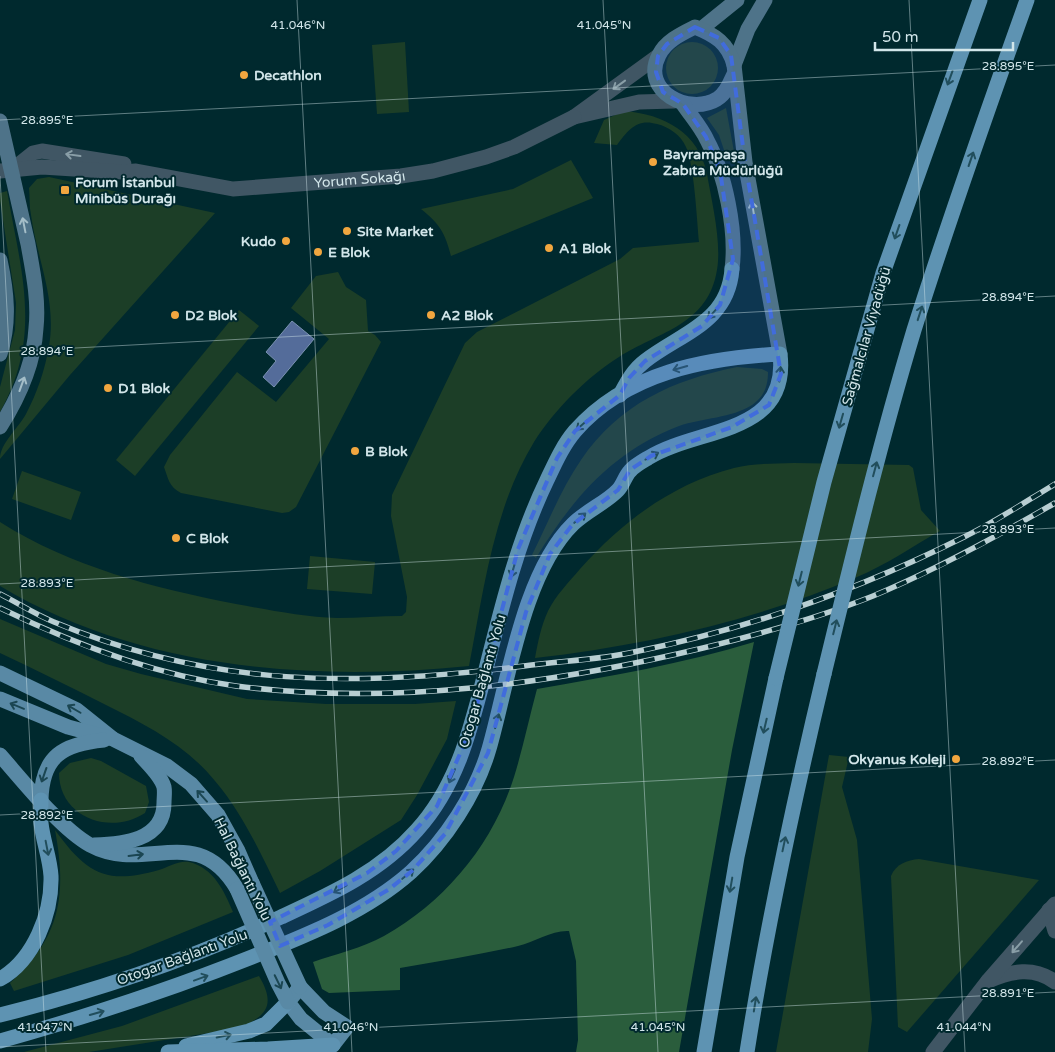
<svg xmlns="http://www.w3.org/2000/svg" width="1055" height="1052" font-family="'Varela Round',sans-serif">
<rect width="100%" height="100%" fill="#00292e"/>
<g fill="#1c3e27">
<path d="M405 42 409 112 377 114 372 45Z"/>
<circle cx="692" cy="68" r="26"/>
<path d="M726 108 735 157 727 159 719 135 707 118Z"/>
<path d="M624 111C664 114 699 133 707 174 712 203 723 247 716 275 705 326 656 333 619 357 586 378 555 409 534 442 493 510 484 589 469 666 311 682 139 669 0 586V522C71 567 154 588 236 604 269 610 303 617 337 618 359 618 380 616 402 616L406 612 407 597 391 516 392 495 465 343 477 332 620 259 633 248 699 242C697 221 694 163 686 147 681 135 669 127 657 124 637 118 628 130 617 145L594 143 604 120Z"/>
<path d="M571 160 593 198 451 256C445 233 440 224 421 209L513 189Z"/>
<path d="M49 177 215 213 70 375 0 459C0 443 18 429 26 414 37 393 45 370 49 346 57 300 37 259 31 215 29 206 30 197 29 188L37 179Z"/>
<path d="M7 191C21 271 43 336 0 412V387L15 330 16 303 0 201V193Z"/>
<path d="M338 272 346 287 366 300 368 331 375 335 381 342 296 507 289 512 282 513 181 493C169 487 168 478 164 467L170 455 237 372 276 402 329 339 291 308 316 276Z"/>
<path d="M239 310 259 326 135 476 116 460Z"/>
<path d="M737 367 762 369 768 372C768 386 764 397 752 405 732 418 702 418 679 426 613 451 572 499 536 558L532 555C548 523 561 489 581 460 619 404 673 380 737 367Z"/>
<path d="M794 463 909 465 913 468 921 510 940 531C913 546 886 565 857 577 754 621 646 645 535 658 538 642 541 626 548 611 556 595 569 582 580 569 622 522 672 484 734 468 753 463 774 464 794 463Z"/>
<path d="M22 471 81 492 71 520 12 499Z"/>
<path d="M310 556 375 562 372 594 307 589Z"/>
<path d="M0 619 106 664 141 674 247 699 326 704H415L456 701 447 739 417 795 401 820 320 871 280 893C261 854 243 814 215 781 186 745 146 725 106 705 71 687 36 670 0 653Z"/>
<path d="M829 755 849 757 842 787 857 840 872 1019 868 1052H776Z"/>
<path d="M91 758 101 761 146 786 149 802 145 813C110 836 59 817 59 773L70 763Z"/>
<path d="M55 830C87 874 106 885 159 870 168 867 179 860 189 862 214 868 224 891 233 912L128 955 14 991 10 983C61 937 67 895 55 830Z"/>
<path d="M919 859 1039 880 907 1032 898 1027 891 876C896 864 907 860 919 859Z"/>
<path d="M259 976C276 1005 267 1015 240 1028L89 1052H24L122 1026Z"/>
</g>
<path fill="#2a5d3c" d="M754 642 732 750 679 1052H576L578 1040 576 961 569 931C552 930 535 942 518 946 479 955 439 961 400 968V990L329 993 322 989 313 962C336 954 362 948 384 936 445 902 493 844 514 777 523 748 529 718 537 689 610 676 683 664 754 642Z"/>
<path fill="#546c9a" stroke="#7a91b2" d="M292 321 314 339 274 387 263 377 276 361 266 352Z"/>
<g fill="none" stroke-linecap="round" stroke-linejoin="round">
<g stroke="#405664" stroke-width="15">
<path d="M1049 910 1055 931"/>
<path d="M988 981C1011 971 1034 966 1055 982"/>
<path d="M933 1052 987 982 1055 904"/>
</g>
<g stroke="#405664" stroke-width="15">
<path d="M658 56 574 117 639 102 674 101"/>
<path d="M13 169 33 153 42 151 124 164"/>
<path id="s1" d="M0 171 42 167 122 172 136 171 233 189 401 176 433 171 486 157 514 147 574 117"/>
</g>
<g stroke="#4e7389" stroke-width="15">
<path d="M701 29 737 0"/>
<path d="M734 65 748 29 765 0"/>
<path d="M734 74C730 83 726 94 717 99 689 116 640 91 659 55 666 41 681 34 695 27 715 35 728 43 734 65L745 162 780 354"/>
<path d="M683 104C691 116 701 127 707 140 725 173 737 231 732 269"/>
<path d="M0 121C9 162 19 203 28 244 33 272 39 300 36 328 34 364 19 397 0 427"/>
<path d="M0 260C7 292 10 323 0 354"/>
</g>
<g stroke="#5989a5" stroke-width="15">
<path d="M0 673 77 710 112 738"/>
<path d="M0 699 68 727 113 739 167 766 191 784 218 815 238 851 252 883"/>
<path d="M0 755C23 781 61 829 90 845 145 875 196 820 237 889"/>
<path d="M41 800C42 756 63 744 104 740"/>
<path d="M94 845C122 844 164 841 164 803 164 798 165 792 164 787 161 776 149 765 141 756"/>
<path d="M300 987 324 1012 347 1027 333 1045 301 1019 288 1002Z"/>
</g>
<g stroke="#5e93b2" stroke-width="15">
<path d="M620 395C627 382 633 370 645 361 681 333 728 323 732 269"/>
<path d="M0 979C34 960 52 913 51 876 50 858 43 841 41 823 40 816 41 808 41 800"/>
<path d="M0 1015C96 991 191 959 281 917 331 894 380 872 417 830 456 787 470 732 484 677 501 610 517 542 547 480 555 463 563 445 575 431 627 372 706 358 780 354 790 436 697 427 648 458 643 461 634 466 630 471 625 476 623 485 618 490 607 502 586 511 573 524 523 573 508 683 489 749 476 794 445 841 411 872 366 912 307 935 252 957 169 990 86 1017 0 1041"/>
<path d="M186 1046 249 1031 266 1024 288 1002"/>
<path d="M168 1052 268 1049 333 1045"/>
<path d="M704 1052 737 857 776 678"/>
<path d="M747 1052C767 925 794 800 824 674"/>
</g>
<defs>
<g id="rail">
<path d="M0 594C18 603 36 615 54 622 212 688 358 687 524 666 560 661 598 660 634 652 748 629 860 589 964 537 995 522 1025 502 1055 484"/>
<path d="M0 608C74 644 154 675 236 686 391 706 552 684 703 648 760 634 818 618 873 596 936 570 996 537 1055 503"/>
</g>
</defs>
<use href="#rail" stroke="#b8ced2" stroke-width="5.5"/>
<use href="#rail" stroke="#00292e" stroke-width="4" stroke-dasharray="11" stroke-linecap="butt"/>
<g stroke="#5989a5" stroke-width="15">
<path d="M252 883 300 987"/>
<path d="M237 889 278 983 288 1002"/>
</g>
<g stroke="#5e93b2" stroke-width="15">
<path d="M824 674C852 559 880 443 914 330 949 219 988 109 1027 0"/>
<path d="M776 678 824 482 883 273 980 0"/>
</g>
</g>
<defs><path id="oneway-shaft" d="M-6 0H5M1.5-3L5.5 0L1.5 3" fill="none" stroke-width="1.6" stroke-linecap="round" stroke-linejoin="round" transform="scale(1.25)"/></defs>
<g stroke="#214e5c">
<use href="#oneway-shaft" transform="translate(950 78) rotate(110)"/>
<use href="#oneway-shaft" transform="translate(971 159) rotate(-71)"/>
<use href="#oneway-shaft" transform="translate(897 232) rotate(109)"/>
<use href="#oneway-shaft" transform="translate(713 313) rotate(131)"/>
<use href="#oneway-shaft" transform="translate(920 313) rotate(-72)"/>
<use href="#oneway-shaft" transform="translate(680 368) rotate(164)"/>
<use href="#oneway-shaft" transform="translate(780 374) rotate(-85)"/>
<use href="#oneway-shaft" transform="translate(841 421) rotate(106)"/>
<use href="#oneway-shaft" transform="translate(582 425) rotate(139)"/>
<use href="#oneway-shaft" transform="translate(652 456) rotate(-28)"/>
<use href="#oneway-shaft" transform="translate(875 469) rotate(-75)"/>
<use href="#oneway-shaft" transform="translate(580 518) rotate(-40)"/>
<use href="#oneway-shaft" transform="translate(513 570) rotate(106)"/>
<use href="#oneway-shaft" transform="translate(800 579) rotate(104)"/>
<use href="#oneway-shaft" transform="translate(835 627) rotate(-76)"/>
<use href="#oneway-shaft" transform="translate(497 721) rotate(-75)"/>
<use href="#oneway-shaft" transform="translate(765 726) rotate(103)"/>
<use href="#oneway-shaft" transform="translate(452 776) rotate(114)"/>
<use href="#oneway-shaft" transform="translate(784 844) rotate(-78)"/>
<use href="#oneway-shaft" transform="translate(47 848) rotate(79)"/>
<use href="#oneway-shaft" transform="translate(408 874) rotate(-40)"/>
<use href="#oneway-shaft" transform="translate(731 885) rotate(100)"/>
<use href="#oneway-shaft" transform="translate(340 889) rotate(151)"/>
<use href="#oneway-shaft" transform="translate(201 978) rotate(-20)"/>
<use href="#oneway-shaft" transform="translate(755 1004) rotate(-81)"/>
<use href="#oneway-shaft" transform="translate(97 1013) rotate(-16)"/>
<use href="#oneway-shaft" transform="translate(224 1036) rotate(-12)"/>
</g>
<g stroke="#899ea7">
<use href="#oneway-shaft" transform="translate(619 85) rotate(144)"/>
<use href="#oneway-shaft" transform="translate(73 155) rotate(-172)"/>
<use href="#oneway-shaft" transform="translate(1017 947) rotate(131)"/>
</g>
<g stroke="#a4bec8">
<use href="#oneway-shaft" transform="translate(753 209) rotate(-99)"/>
<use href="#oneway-shaft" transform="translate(24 225) rotate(-101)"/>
<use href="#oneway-shaft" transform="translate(22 384) rotate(-70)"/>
</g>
<g stroke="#1b4652">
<use href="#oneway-shaft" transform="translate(17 706) rotate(-158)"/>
<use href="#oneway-shaft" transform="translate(74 709) rotate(-150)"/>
<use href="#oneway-shaft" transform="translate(44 775) rotate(109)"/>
<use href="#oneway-shaft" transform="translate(202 796) rotate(-132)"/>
<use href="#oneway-shaft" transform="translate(136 855) rotate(-7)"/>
<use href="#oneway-shaft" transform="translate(278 982) rotate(64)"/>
</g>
<path fill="#416cdc" fill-opacity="0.2" stroke="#416cdc" stroke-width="4" stroke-dasharray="10 6" stroke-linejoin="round" d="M695 27 719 38 731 55 745 162 781 374 769 405 732 427 651 456 630 470 618 490 572 525 550 554 526 612 488 753 445 834 412 871 388 890 328 925 280 946 270 922 367 873 396 851 437 806 470 731 518 549 557 458 575 431 620 395 629 378 645 361 702 326 720 305 733 259 720 170 706 137 683 104 663 92 656 72 658 56 667 44Z"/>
<path fill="none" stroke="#d2e6ea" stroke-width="1" stroke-opacity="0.45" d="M297 0 352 1052M603 0 658 1052M909 0 965 1052M0 120 1055 65M0 176 46 1052M0 352 1055 296M0 584 1055 528M0 815 1055 760M0 1047 1055 992"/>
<g fill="#f1a63f" stroke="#00292e" stroke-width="2">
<circle cx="244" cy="75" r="5"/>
<circle cx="653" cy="162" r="5"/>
<rect x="60" y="185" width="10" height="10" rx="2.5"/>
<circle cx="347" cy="231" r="5"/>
<circle cx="286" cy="241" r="5"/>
<circle cx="549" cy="248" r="5"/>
<circle cx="318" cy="252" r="5"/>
<circle cx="175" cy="315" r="5"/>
<circle cx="431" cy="315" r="5"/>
<circle cx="108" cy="388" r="5"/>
<circle cx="355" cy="451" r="5"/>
<circle cx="176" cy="538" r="5"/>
<circle cx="956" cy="759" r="5"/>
</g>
<g text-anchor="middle" stroke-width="4" stroke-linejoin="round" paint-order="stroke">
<g font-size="14" font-weight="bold" fill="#d2e6ea" stroke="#00292e" text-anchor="start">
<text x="254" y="80">Decathlon</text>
<text x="663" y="159">Bayrampaşa<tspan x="663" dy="16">Zabıta Müdürlüğü</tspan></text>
<text x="75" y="187">Forum İstanbul<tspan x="75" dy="16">Minibüs Durağı</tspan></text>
<text x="357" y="236">Site Market</text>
<text x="276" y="246" text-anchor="end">Kudo</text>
<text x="559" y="253">A1 Blok</text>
<text x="328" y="257">E Blok</text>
<text x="185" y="320">D2 Blok</text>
<text x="441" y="320">A2 Blok</text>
<text x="118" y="393">D1 Blok</text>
<text x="365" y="456">B Blok</text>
<text x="186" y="543">C Blok</text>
<text x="946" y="764" text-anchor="end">Okyanus Koleji</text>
</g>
<g font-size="14" fill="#d2e6ea" stroke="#00292e">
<text dy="5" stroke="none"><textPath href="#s1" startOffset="362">Yorum Sokağı</textPath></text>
<text transform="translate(866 336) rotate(-74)" y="5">Sağmalcılar Viyadüğü</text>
<text transform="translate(482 681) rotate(-74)" y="5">Otogar Bağlantı Yolu</text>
<text transform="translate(243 869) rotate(64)" y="5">Hal Bağlantı Yolu</text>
<text transform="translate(182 957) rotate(-20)" y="5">Otogar Bağlantı Yolu</text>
</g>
</g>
<g font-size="12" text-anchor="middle" fill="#d2e6ea" stroke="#00292e" stroke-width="4" stroke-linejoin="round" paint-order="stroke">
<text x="298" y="29">41.046°N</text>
<text x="604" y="29">41.045°N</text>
<text x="1008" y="70">28.895°E</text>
<text x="47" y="124">28.895°E</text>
<text x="1008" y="301">28.894°E</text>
<text x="47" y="355">28.894°E</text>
<text x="1008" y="533">28.893°E</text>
<text x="47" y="587">28.893°E</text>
<text x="1008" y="765">28.892°E</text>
<text x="47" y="819">28.892°E</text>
<text x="1008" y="997">28.891°E</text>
<text x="45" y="1031">41.047°N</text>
<text x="351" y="1031">41.046°N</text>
<text x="658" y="1031">41.045°N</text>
<text x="964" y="1031">41.044°N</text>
</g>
<path d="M875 42v8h138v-8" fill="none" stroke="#d2e6ea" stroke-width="2.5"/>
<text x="882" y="42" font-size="15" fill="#d2e6ea" stroke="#00292e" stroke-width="4" paint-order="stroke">50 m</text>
</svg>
